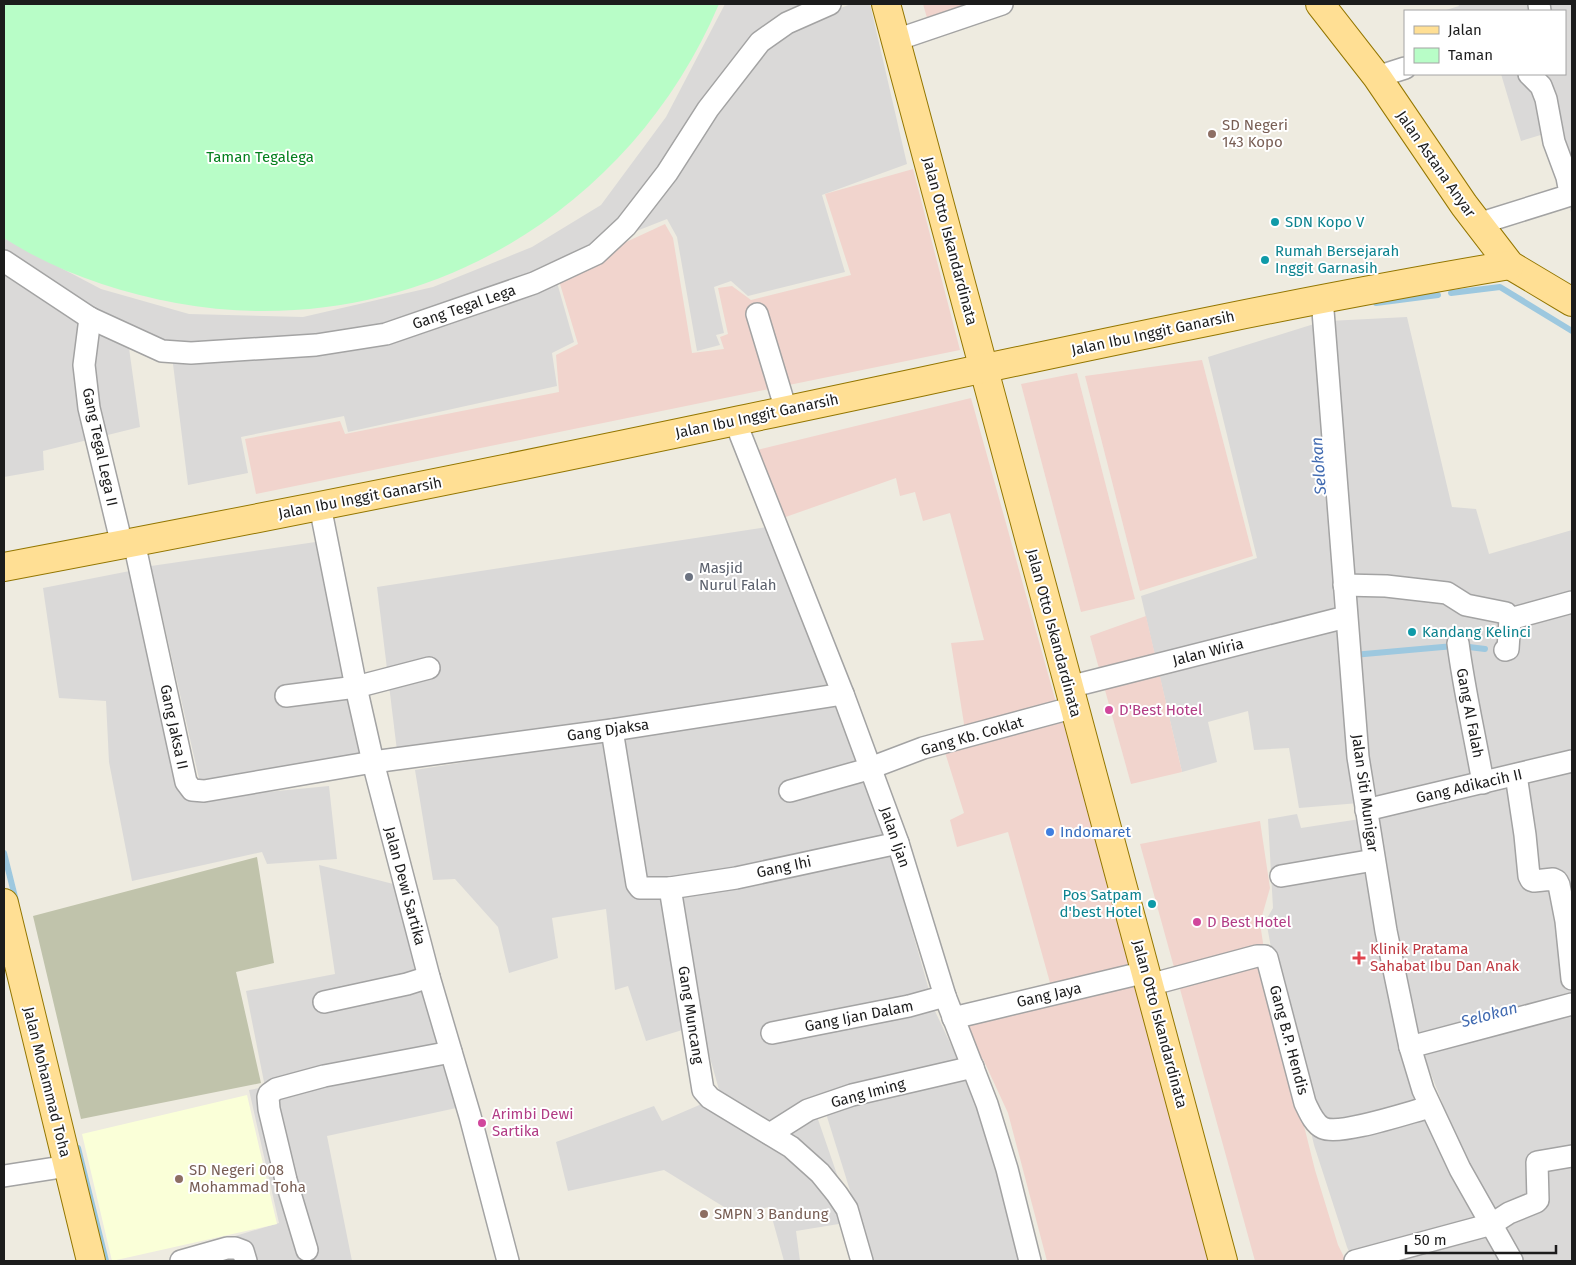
<svg xmlns="http://www.w3.org/2000/svg" width="1576" height="1265" font-family="'Fira Sans',sans-serif">
<rect width="100%" height="100%" fill="#eeebe0"/>
<g fill="#dad9d8">
<path d="M725 4H810L780 17 613 238 443 313 314 344 169 348 109 326 4 256V238L101 289 189 314 303 317 433 287 532 247 601 205 666 117Z"/>
<path d="M851 4H870L907 164 822 195 845 272 748 296 731 281 714 287 724 333 716 335 720 345 697 351 677 237 667 219 629 234 740 80 772 42 807 21Z"/>
<path d="M1458 4H1572V215L1544 134 1521 141 1501 74H1565V11H1443L1459 6Z"/>
<path d="M4 263 128 341 140 427 43 451 44 470 4 477Z"/>
<path d="M556 279 574 342 552 353 557 386 348 432 344 416 241 437 248 473 188 485 172 356 390 343Z"/>
<path d="M1407 317 1452 507 1476 509 1489 554 1572 530V1261H1522L1470 1174 1422 1051 1370 812 1329 321Z"/>
<path d="M1314 324 1359 803 1299 808 1289 748 1254 750 1248 711 1208 722 1217 762 1182 772 1141 596 1257 558 1208 357Z"/>
<path d="M767 527 836 683 398 759 377 587Z"/>
<path d="M336 539 380 758 200 783 151 566Z"/>
<path d="M140 569 195 799 329 786 337 859 267 864 262 852 132 881 109 762 106 701 59 698 43 588Z"/>
<path d="M842 694 864 762 935 1011 960 1064 811 1099 842 1189 721 1097 707 1047 679 882 646 881 620 737Z"/>
<path d="M611 739 639 889 671 893 689 1028 646 1041 628 986 615 990 606 909 552 918 558 958 509 973 498 927 455 879 433 880 415 770Z"/>
<path d="M1297 814 1301 828 1360 819 1397 1006 1504 1261H1353L1347 1247 1314 1145 1278 987 1266 920 1273 908 1268 819Z"/>
<path d="M319 865 405 887 461 1107 327 1136 352 1261H242L235 1236 279 1223 249 1090 265 1087 246 991 335 974Z"/>
<path d="M974 1075 1030 1261H872L823 1104Z"/>
<path d="M718 1097 785 1146 851 1222 796 1231 800 1261H784L769 1207 737 1215 664 1170 568 1191 556 1142 654 1106 662 1121Z"/>
</g>
<g fill="#f1d4cd">
<path d="M923 4H976L927 18Z"/>
<path d="M913 169 960 350 256 494 245 439 340 421 345 434 559 392 556 355 578 344 557 274 665 224 673 238 692 353 724 349 720 337 728 334 718 288 732 286 751 300 851 275 825 194Z"/>
<path d="M1202 360 1253 556 1140 591 1085 376Z"/>
<path d="M1077 373 1135 599 1081 612 1021 384Z"/>
<path d="M971 398 1057 706 965 730 951 643 984 640 950 513 923 521 915 492 900 496 896 478 780 519 757 450Z"/>
<path d="M1146 616 1182 772 1131 784 1090 636Z"/>
<path d="M1062 718 1209 1261H1047L1008 1113 983 1059 968 1054 956 1013 1054 997 1008 832 957 847 950 820 964 813 943 746Z"/>
<path d="M1260 821 1270 888 1260 923 1270 989 1315 1170 1338 1245 1346 1261H1255L1140 844Z"/>
</g>
<path fill="#faffd8" d="M247 1095 277 1224 112 1261 82 1134Z"/>
<path fill="#c0c3ab" d="M257 857 274 963 236 972 261 1083 81 1119 33 916Z"/>
<path fill="#b8fdc7" d="M4 4H719C628 218 407 345 176 303 116 292 55 271 4 238Z"/>
<g fill="none" stroke-linecap="round" stroke-linejoin="round">
<g stroke="#9dc8df" stroke-width="6">
<path d="M1451 293 1500 287 1572 331"/>
<path d="M1376 303 1438 295"/>
<path d="M1461 646 1485 649"/>
<path d="M1353 655 1454 646"/>
<path d="M4 853 16 901"/>
<path d="M78 1148 106 1261"/>
</g>
<defs>
<g id="minor">
<path d="M1539 4 1540 11"/>
<path d="M896 40 1002 4"/>
<path d="M1377 77 1405 68"/>
<path d="M1478 224 1561 198 1567 196 1570 193 1567 177 1554 142 1546 99 1541 86 1529 74"/>
<path d="M4 261 90 318 162 351 191 353 316 345 386 334 534 283 596 254 626 226 667 173 708 109 760 42 787 23 830 4"/>
<path d="M1322 298 1358 757 1386 931 1410 1047 1423 1090 1460 1169 1512 1261"/>
<path d="M757 314 786 410"/>
<path d="M90 318 84 365 89 408 122 545"/>
<path d="M735 421 843 694 898 843 945 996 987 1104 1007 1169 1030 1261"/>
<path d="M320 506 356 687 373 762 429 977 470 1116 508 1261"/>
<path d="M134 542 186 782 192 790 204 791 373 762 612 730 843 694"/>
<path d="M1344 585 1386 586 1447 593 1466 605 1506 613 1510 619"/>
<path d="M1458 643C1464 690 1475 736 1483 783"/>
<path d="M1505 650 1508 649 1510 619 1572 602"/>
<path d="M1069 687 1346 617"/>
<path d="M286 696 356 687 429 668"/>
<path d="M612 730 637 884 640 888H670L703 1090 710 1098 791 1147 820 1173 837 1194 847 1209 862 1261"/>
<path d="M1516 775 1525 835 1529 876 1531 880 1534 881 1553 879 1557 881 1559 885 1566 921 1572 979"/>
<path d="M790 791 865 770 923 748 1075 707"/>
<path d="M1366 810 1572 761"/>
<path d="M1281 876 1374 860"/>
<path d="M670 888 736 878 898 843"/>
<path d="M1149 985 1257 956H1265L1267 958 1305 1103C1309 1111 1314 1124 1323 1128 1340 1136 1410 1112 1430 1107"/>
<path d="M324 1002 407 984 429 977"/>
<path d="M953 1018 1146 972"/>
<path d="M772 1033 909 1006 945 996"/>
<path d="M1410 1047 1572 1004"/>
<path d="M770 1134 808 1110 852 1095 973 1067"/>
<path d="M4 1176 68 1166"/>
<path d="M307 1250 286 1180 269 1109 268 1097 269 1094 276 1089 324 1076 451 1052"/>
<path d="M181 1261 227 1248H235L243 1251 246 1261"/>
<path d="M1355 1261 1492 1224 1509 1213 1536 1202 1538 1200 1537 1162 1572 1156"/>
</g>
<g id="major">
<path d="M886 4 1223 1261"/>
<path d="M1320 4 1377 77 1464 205 1510 265 1572 302"/>
<path d="M4 567C247 521 489 473 731 422 990 368 1249 309 1510 265"/>
<path d="M4 903 91 1261"/>
</g>
</defs>
<use href="#minor" stroke="#a3a3a3" stroke-width="24"/>
<use href="#major" stroke="#937600" stroke-width="30"/>
<use href="#minor" stroke="#fff" stroke-width="21"/>
<use href="#major" stroke="#ffdf94" stroke-width="28"/>
</g>
<g fill="#8d6e63" stroke="#fff" stroke-width="2">
<circle cx="1212" cy="134" r="5"/>
<circle cx="179" cy="1179" r="5"/>
<circle cx="704" cy="1214" r="5"/>
</g>
<g fill="#0f9aa8" stroke="#fff" stroke-width="2">
<circle cx="1275" cy="222" r="5"/>
<circle cx="1265" cy="260" r="5"/>
<circle cx="1412" cy="632" r="5"/>
<circle cx="1152" cy="904" r="5"/>
</g>
<circle fill="#6b7280" stroke="#fff" stroke-width="2" cx="689" cy="577" r="5"/>
<g fill="#d1479c" stroke="#fff" stroke-width="2">
<circle cx="1109" cy="710" r="5"/>
<circle cx="1197" cy="922" r="5"/>
<circle cx="482" cy="1123" r="5"/>
</g>
<circle fill="#3f7fe0" stroke="#fff" stroke-width="2" cx="1050" cy="832" r="5"/>
<path fill="#e0444e" stroke="#fff" stroke-width="2" d="M1356.5 950.5h5v5h5v5h-5v5h-5v-5h-5v-5h5z"/>
<g text-anchor="middle" stroke-width="4" stroke-linejoin="round" paint-order="stroke">
<g font-size="15" fill="#785e54" stroke="#fff" text-anchor="start">
<text x="1222" y="130">SD Negeri<tspan x="1222" dy="17">143 Kopo</tspan></text>
<text x="189" y="1175">SD Negeri 008<tspan x="189" dy="17">Mohammad Toha</tspan></text>
<text x="714" y="1219">SMPN 3 Bandung</text>
</g>
<g font-size="15" fill="#04801e" stroke="#fff">
<text x="260" y="162">Taman Tegalega</text>
</g>
<g font-size="15" fill="#1c1c1c" stroke="#fff">
<text transform="translate(1436 164) rotate(55)" y="5">Jalan Astana Anyar</text>
<text transform="translate(950 241) rotate(75)" y="5">Jalan Otto Iskandardinata</text>
<text transform="translate(464 307) rotate(-19)" y="5">Gang Tegal Lega</text>
<text transform="translate(1153 333) rotate(-12)" y="5">Jalan Ibu Inggit Ganarsih</text>
<text transform="translate(757 416) rotate(-12)" y="5">Jalan Ibu Inggit Ganarsih</text>
<text transform="translate(100 447) rotate(78)" y="5">Gang Tegal Lega II</text>
<text transform="translate(360 498) rotate(-11)" y="5">Jalan Ibu Inggit Ganarsih</text>
<text transform="translate(1054 633) rotate(75)" y="5">Jalan Otto Iskandardinata</text>
<text transform="translate(1208 652) rotate(-14)" y="5">Jalan Wiria</text>
<text transform="translate(1470 713) rotate(79)" y="5">Gang Al Falah</text>
<text transform="translate(174 727) rotate(78)" y="5">Gang Jaksa II</text>
<text transform="translate(608 730) rotate(-8)" y="5">Gang Djaksa</text>
<text transform="translate(972 736) rotate(-16)" y="5">Gang Kb. Coklat</text>
<text transform="translate(1469 786) rotate(-13)" y="5">Gang Adikacih II</text>
<text transform="translate(1365 793) rotate(82)" y="5">Jalan Siti Munigar</text>
<text transform="translate(895 837) rotate(71)" y="5">Jalan Ijan</text>
<text transform="translate(784 867) rotate(-12)" y="5">Gang Ihi</text>
<text transform="translate(405 886) rotate(75)" y="5">Jalan Dewi Sartika</text>
<text transform="translate(1049 995) rotate(-13)" y="5">Gang Jaya</text>
<text transform="translate(691 1015) rotate(81)" y="5">Gang Muncang</text>
<text transform="translate(859 1016) rotate(-11)" y="5">Gang Ijan Dalam</text>
<text transform="translate(1160 1024) rotate(75)" y="5">Jalan Otto Iskandardinata</text>
<text transform="translate(1289 1040) rotate(75)" y="5">Gang B.P. Hendis</text>
<text transform="translate(47 1082) rotate(76)" y="5">Jalan Mohammad Toha</text>
<text transform="translate(868 1093) rotate(-15)" y="5">Gang Iming</text>
</g>
<g font-size="15" fill="#0d838f" stroke="#fff" text-anchor="start">
<text x="1285" y="227">SDN Kopo V</text>
<text x="1275" y="256">Rumah Bersejarah<tspan x="1275" dy="17">Inggit Garnasih</tspan></text>
<text x="1422" y="637">Kandang Kelinci</text>
<text x="1142" y="900" text-anchor="end">Pos Satpam<tspan x="1142" dy="17">d'best Hotel</tspan></text>
</g>
<g font-size="15" fill="#5b616d" stroke="#fff" text-anchor="start">
<text x="699" y="573">Masjid<tspan x="699" dy="17">Nurul Falah</tspan></text>
</g>
<g font-size="15" fill="#b23c85" stroke="#fff" text-anchor="start">
<text x="1119" y="715">D'Best Hotel</text>
<text x="1207" y="927">D Best Hotel</text>
<text x="492" y="1119">Arimbi Dewi<tspan x="492" dy="17">Sartika</tspan></text>
</g>
<g font-size="15" fill="#366cbe" stroke="#fff" text-anchor="start">
<text x="1060" y="837">Indomaret</text>
</g>
<g font-size="15" fill="#be3a42" stroke="#fff" text-anchor="start">
<text x="1370" y="954">Klinik Pratama<tspan x="1370" dy="17">Sahabat Ibu Dan Anak</tspan></text>
</g>
<g font-size="16" font-style="italic" fill="#426bb1" stroke="#fff">
<text transform="translate(1318 466) rotate(-94)" y="6">Selokan</text>
<text transform="translate(1489 1014) rotate(-15)" y="6">Selokan</text>
</g>
</g>
<rect width="1576" height="1265" fill="none" stroke="#1c1c1c" stroke-width="10"/>
<rect x="1404" y="10" width="162" height="65" fill="#ffffff" stroke="#a4a4a4"/>
<rect x="1414" y="26" width="25" height="8" fill="#ffdf94" stroke="#a4a4a4"/>
<text x="1448" y="35" font-size="15" fill="#1c1c1c">Jalan</text>
<rect x="1414" y="48" width="25" height="15" fill="#b8fdc7" stroke="#a4a4a4"/>
<text x="1448" y="60" font-size="15" fill="#1c1c1c">Taman</text>
<path d="M1406 1245v8h150v-8" fill="none" stroke="#1c1c1c" stroke-width="2.5"/>
<text x="1414" y="1245" font-size="15" fill="#1c1c1c" stroke="#ffffff" stroke-width="4" paint-order="stroke">50 m</text>
</svg>
